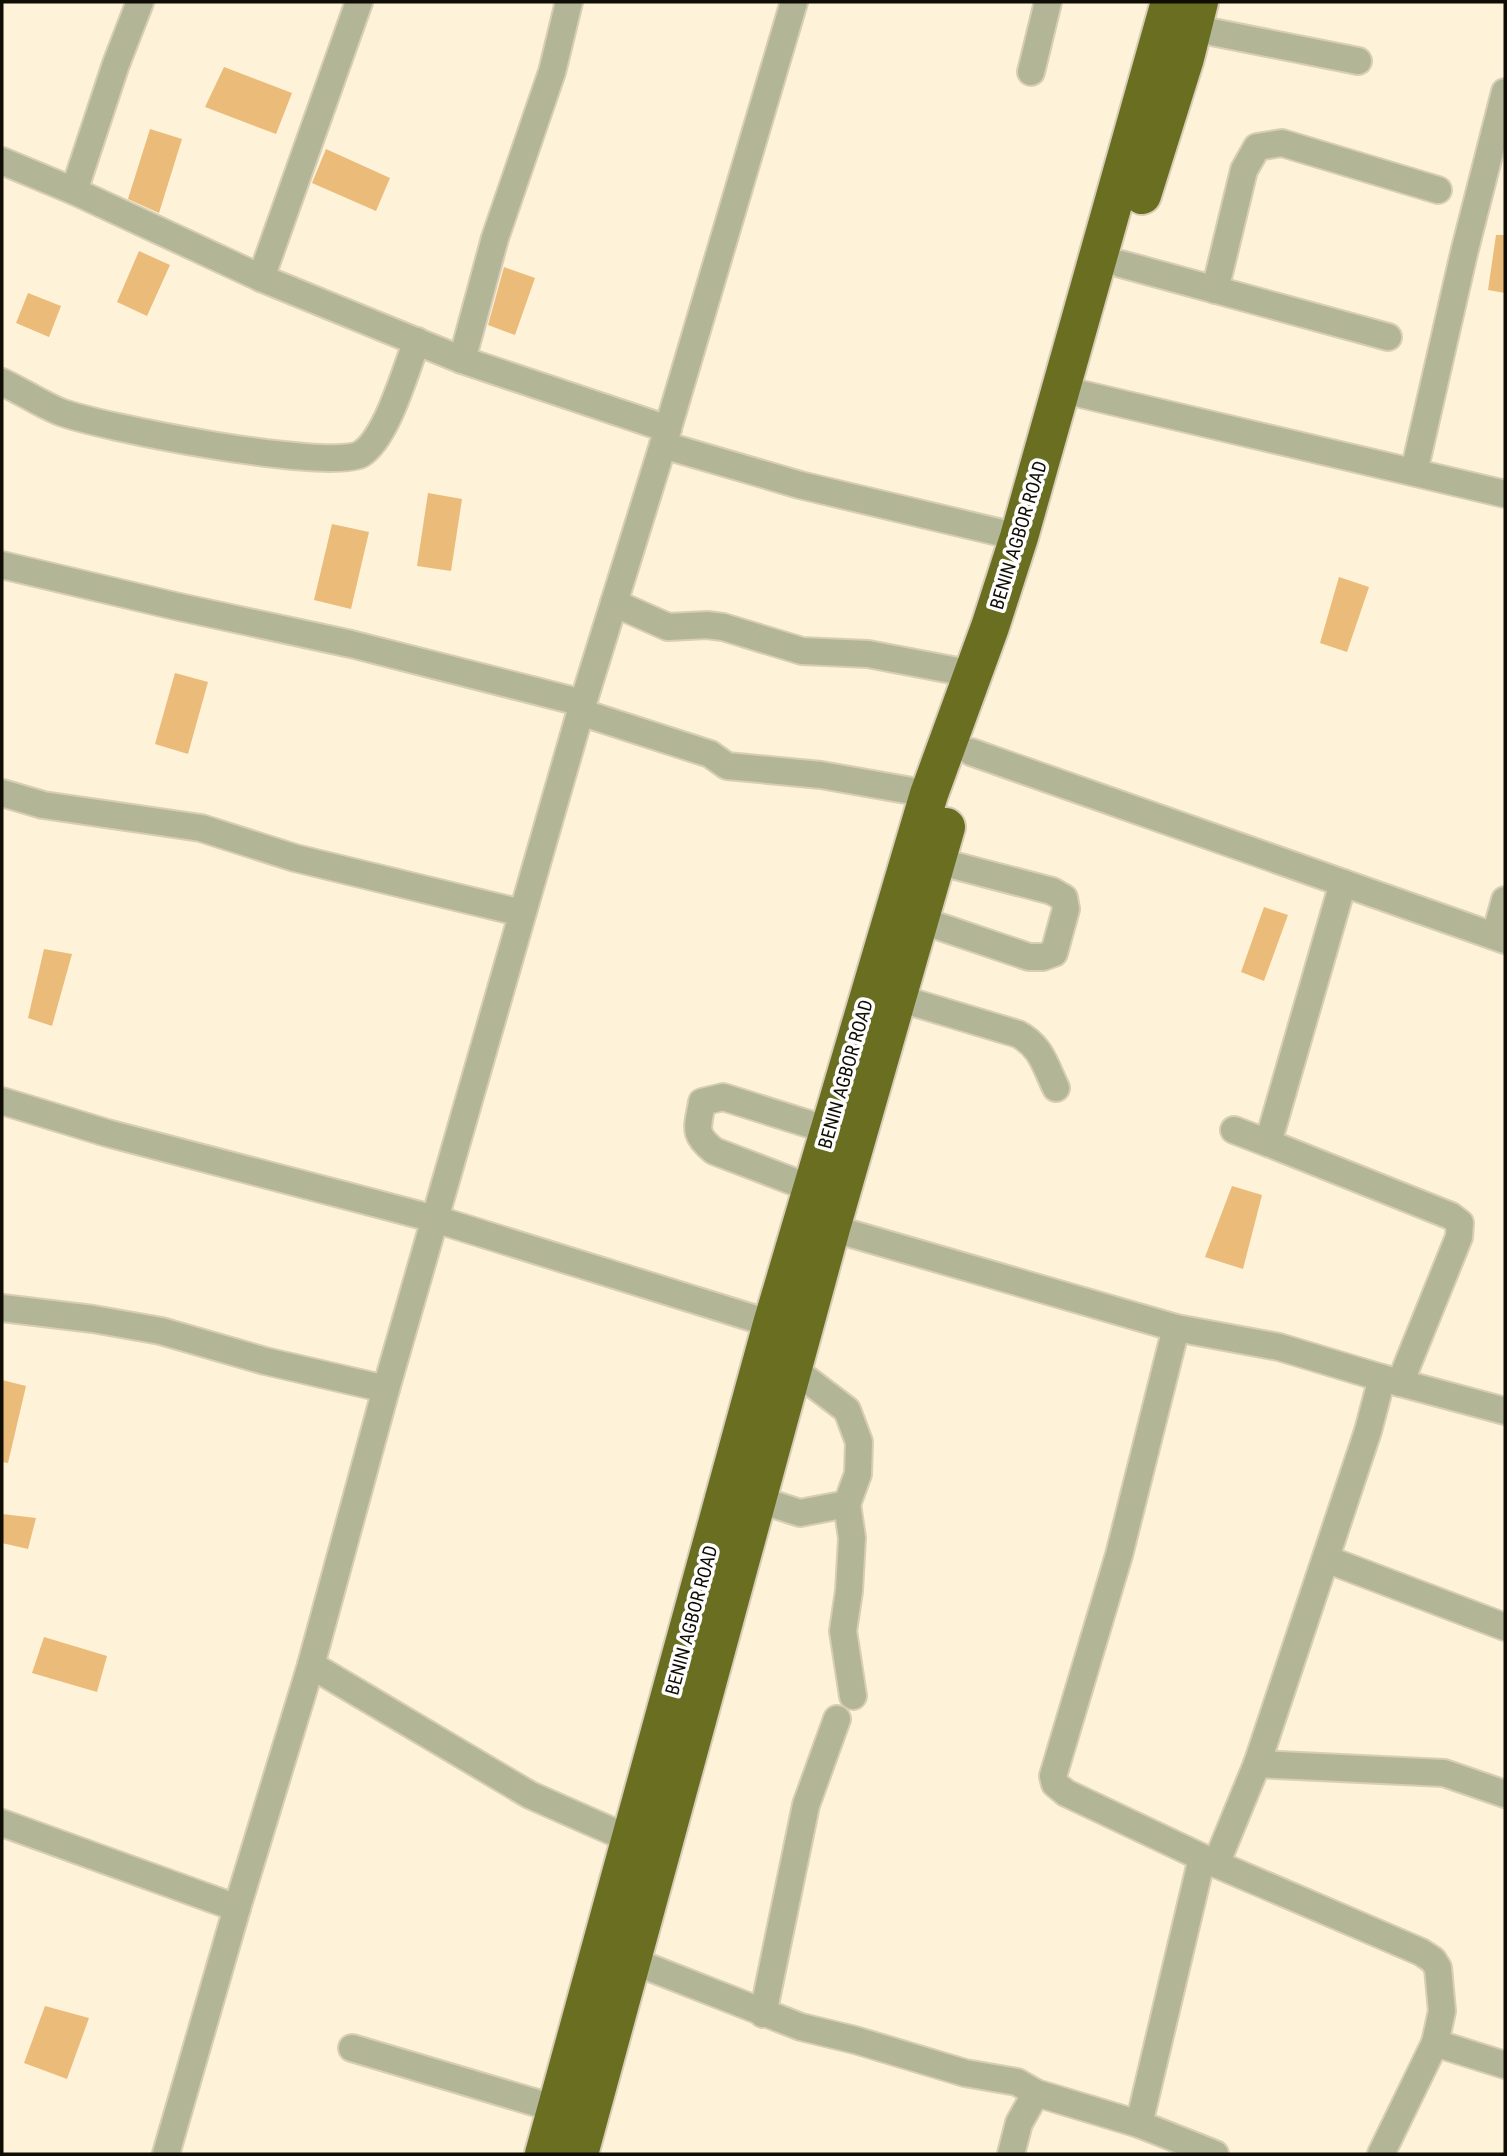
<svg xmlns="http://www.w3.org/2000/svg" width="1507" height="2156" font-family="'Roboto Condensed',sans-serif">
<rect width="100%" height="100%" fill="#fef3d9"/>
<g fill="#ebbb7a">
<path d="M224 67 292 93 276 134 205 107Z"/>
<path d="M150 129 182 139 159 213 128 199Z"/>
<path d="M326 149 390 178 376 211 312 183Z"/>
<path d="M1496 235H1505V293L1488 290Z"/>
<path d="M139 251 170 265 147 316 117 302Z"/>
<path d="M504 267 535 278 515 335 488 325Z"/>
<path d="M28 293 61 306 49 337 16 323Z"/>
<path d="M428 493 462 499 451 571 417 566Z"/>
<path d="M332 524 369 532 351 609 314 600Z"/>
<path d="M1339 577 1369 587 1347 652 1320 643Z"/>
<path d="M175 673 208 682 188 754 155 744Z"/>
<path d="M1264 907 1288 915 1264 981 1241 972Z"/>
<path d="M44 949 72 954 52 1026 28 1018Z"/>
<path d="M1232 1186 1262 1195 1243 1269 1205 1257Z"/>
<path d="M2 1380 26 1386 8 1463 2 1462Z"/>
<path d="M2 1514 36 1518 28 1549 2 1543Z"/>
<path d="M44 1637 107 1656 97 1692 32 1673Z"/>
<path d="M45 2006 89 2018 67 2079 24 2063Z"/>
</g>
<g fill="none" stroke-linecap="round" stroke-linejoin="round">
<defs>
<g id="minor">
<path d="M1192 28 1358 61"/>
<path d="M1031 72 1048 2"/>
<path d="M2 161 74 191 261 278 462 360 668 429"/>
<path d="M74 191 116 64 140 2"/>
<path d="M1121 264 1388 337"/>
<path d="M261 278 359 2"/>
<path d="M1215 290 1244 170 1257 147 1282 143 1438 190"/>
<path d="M462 360 495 238 552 72 569 2"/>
<path d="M2 382C21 391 39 403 58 411 97 427 331 472 361 454 387 438 405 371 417 341"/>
<path d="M1081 394 1505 494"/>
<path d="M663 445 800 485 1019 537"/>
<path d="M1414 472 1464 253 1505 92"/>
<path d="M2 565 175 606 351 644 583 703"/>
<path d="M614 603 668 627 707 625 723 627 802 651 868 654 973 674"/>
<path d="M580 712 710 754 727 766 821 775 929 794"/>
<path d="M971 752 1505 940"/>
<path d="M2 793 43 805 201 828 295 858 522 913"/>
<path d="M920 920 1029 957H1043L1054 953 1066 909 1064 898 1052 891 937 861"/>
<path d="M1495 936 1505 900"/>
<path d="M898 998 1018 1034C1041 1046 1045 1065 1056 1088"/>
<path d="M2 1101 107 1133 435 1219 772 1324"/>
<path d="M1234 1130 1268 1143 1343 883"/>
<path d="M1268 1143 1451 1216 1460 1223 1459 1237 1400 1383"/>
<path d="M813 1189 714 1151C692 1133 698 1128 702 1102L723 1097 828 1130"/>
<path d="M831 1228 1176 1328 1279 1347 1382 1378 1505 1411"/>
<path d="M2 1308 93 1319 161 1331 265 1361 386 1389"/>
<path d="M1176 1328 1119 1555 1053 1776 1055 1784 1066 1793 1216 1864 1421 1952 1433 1960 1438 1968 1442 2011 1435 2043 1381 2154"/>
<path d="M757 1499 800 1513 847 1504 858 1474 859 1442 847 1410 792 1368"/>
<path d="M847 1504 852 1538 849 1591 843 1631 853 1696"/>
<path d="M1326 1559 1505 1627"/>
<path d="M311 1665 530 1795 632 1840"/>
<path d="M1257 1764 1444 1773 1505 1794"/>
<path d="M2 1823 237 1908"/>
<path d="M1216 1864 1257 1764 1368 1431 1382 1378"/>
<path d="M616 1958 630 1960 801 2027 855 2040 965 2073 1017 2082 1036 2093 1139 2124 1215 2154"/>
<path d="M763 2014 806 1805 837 1719"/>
<path d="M1435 2043 1505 2065"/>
<path d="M352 2048 557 2109"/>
<path d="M1139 2124 1202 1858"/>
<path d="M166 2154 237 1908 311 1665 386 1389 583 703 663 445 794 2"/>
<path d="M1011 2154 1019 2123 1036 2093"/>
</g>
<g id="highway">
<path d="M1142 195 1185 58 1199 2"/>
<path d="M544 2154 772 1324 929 794 990 627 1019 537 1170 2"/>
<path d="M579 2154 831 1228 946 827"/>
</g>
</defs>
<use href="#minor" stroke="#d8ceb7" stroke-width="30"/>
<use href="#highway" stroke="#d8ceb7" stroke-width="42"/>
<use href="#minor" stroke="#b3b696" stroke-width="26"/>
<use href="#highway" stroke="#6a6e20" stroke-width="38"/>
</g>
<g text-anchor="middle" stroke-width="7" stroke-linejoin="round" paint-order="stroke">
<g font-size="19" fill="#100d05" stroke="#fff">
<text transform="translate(1018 535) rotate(-73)" y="7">BENIN AGBOR ROAD</text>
<text transform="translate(845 1074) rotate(-74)" y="7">BENIN AGBOR ROAD</text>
<text transform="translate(691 1620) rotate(-75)" y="7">BENIN AGBOR ROAD</text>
</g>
</g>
<rect width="1507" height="2156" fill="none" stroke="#100d05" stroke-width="7"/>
</svg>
